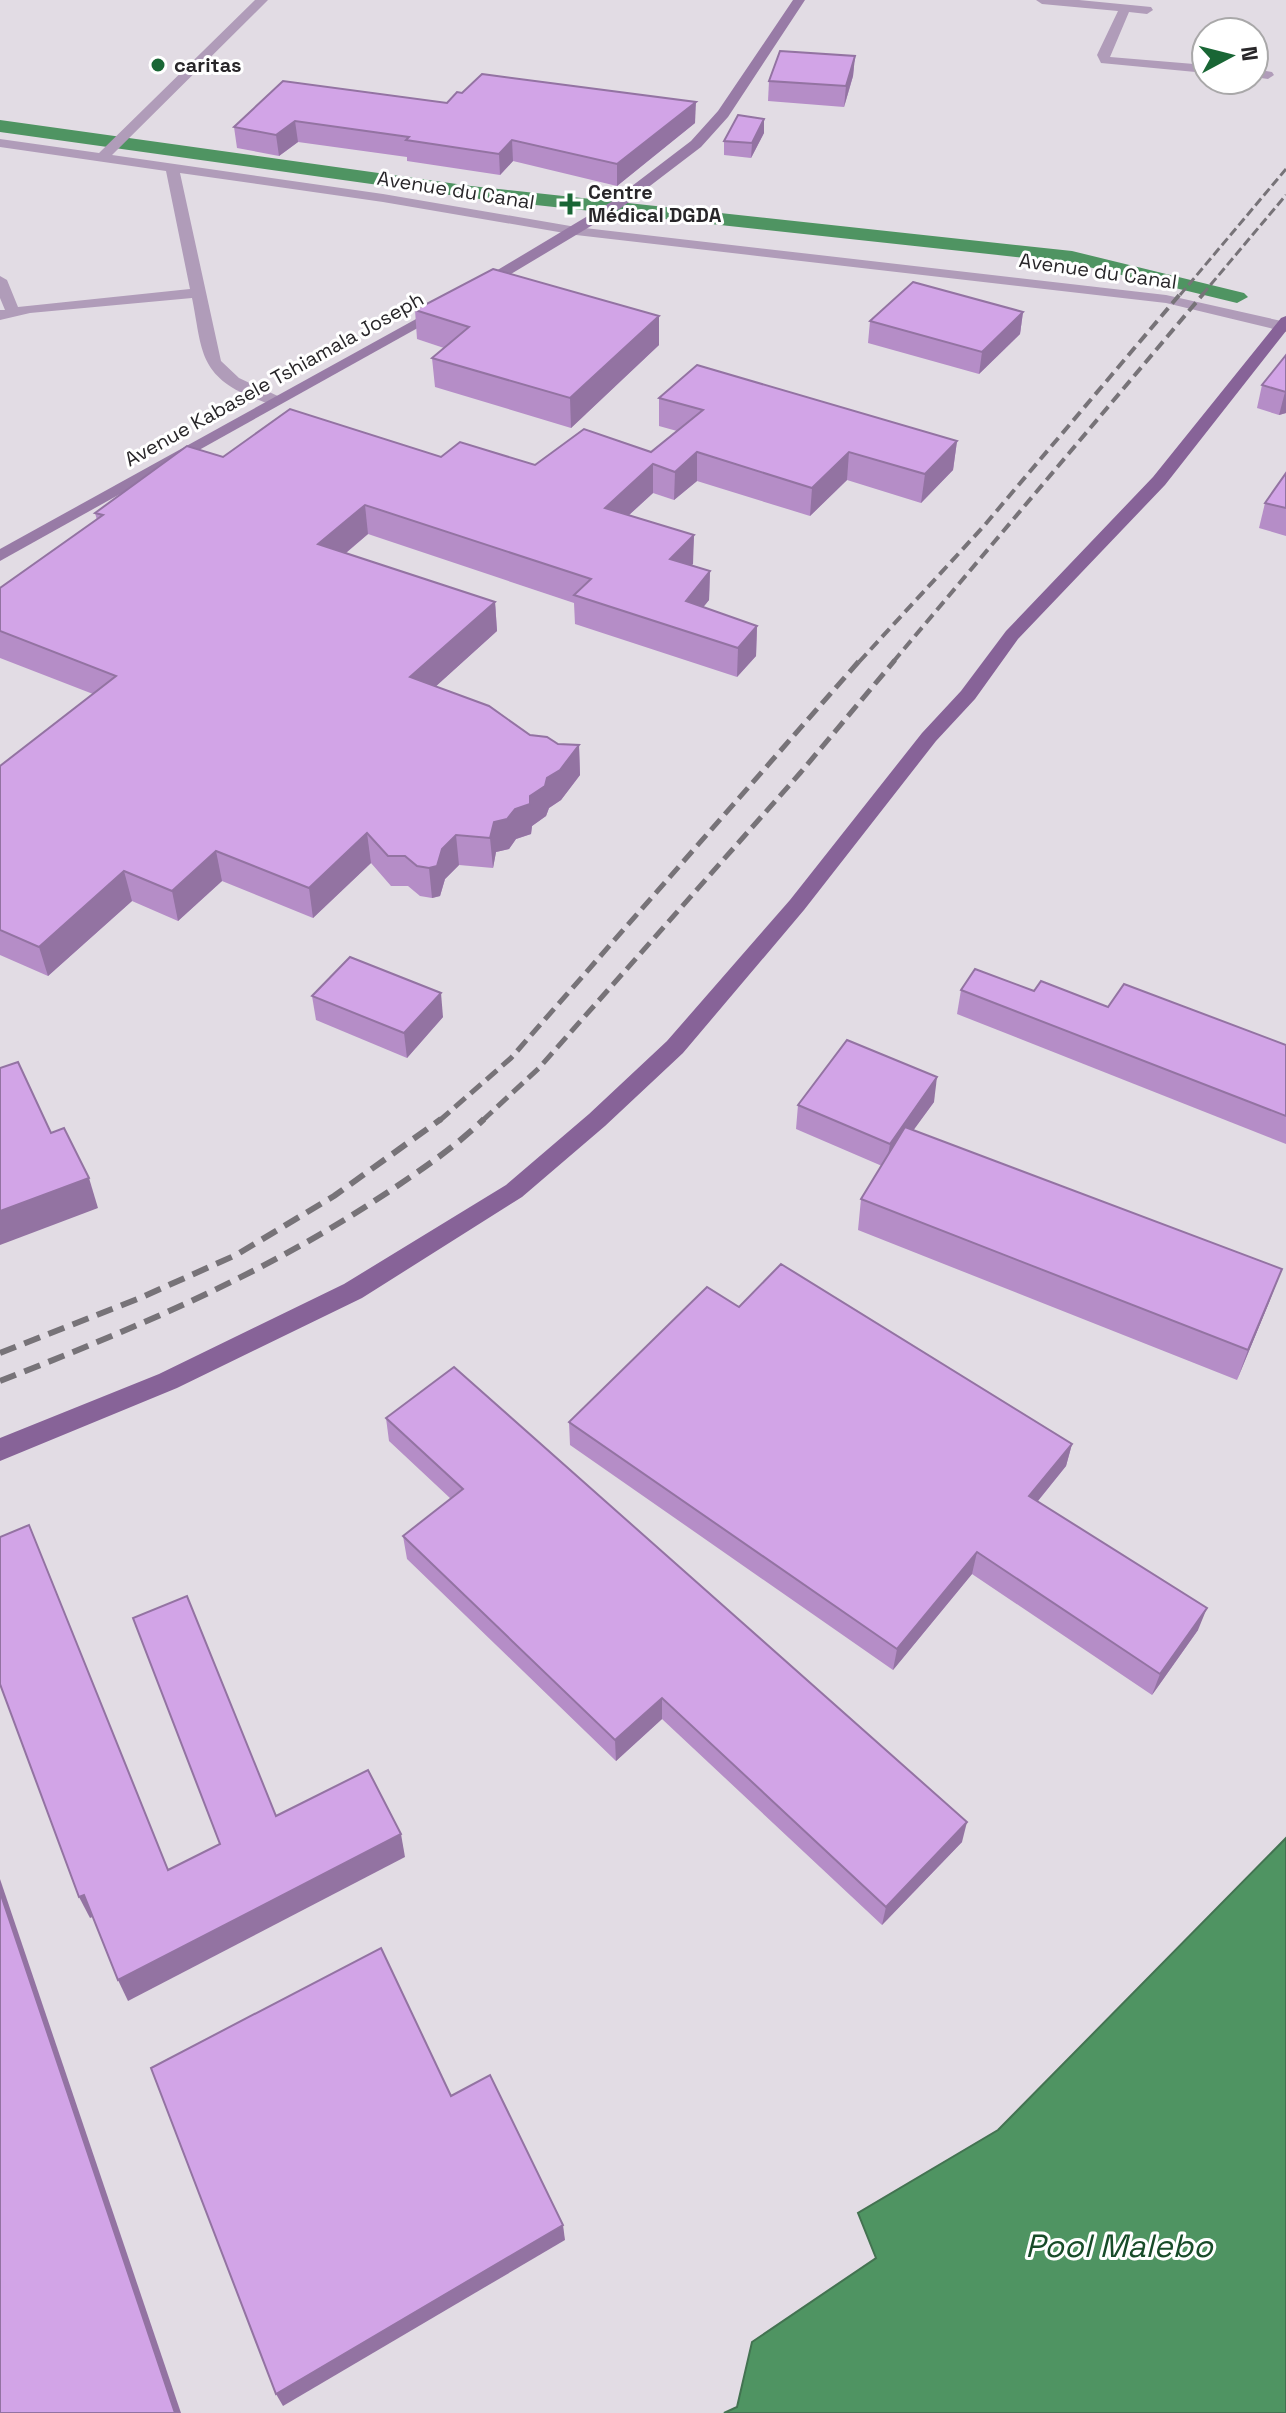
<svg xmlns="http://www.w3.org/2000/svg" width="1286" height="2413" font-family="'Space Grotesk',sans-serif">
<rect width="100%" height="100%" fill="#e2dce4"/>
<path fill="#4f9462" stroke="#437351" stroke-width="2" d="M1286 1838V2413H724L737 2407 752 2342 876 2258 858 2213 998 2130Z"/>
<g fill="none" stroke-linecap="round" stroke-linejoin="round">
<path fill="#4f9462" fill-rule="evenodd" d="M0 120 471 186 1072 251 1244 293 1248 297 1237 303 1072 263 471 198 0 132Z"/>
<g fill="#b09cb9" fill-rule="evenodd">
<path d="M255 0H268L112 155 383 194 576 227 1166 295 1286 322V332L1166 303 576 235 383 202 180 173 221 361 239 378 280 397V403C269 406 259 400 249 396 198 374 202 347 192 298L30 313 0 320V310H5L0 298V276L7 280 18 307 190 289 166 171 0 147V139L99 153Z"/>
<path d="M1036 0H1079L1151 7 1153 10 1147 14 1129 12 1110 57 1206 65V73L1101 63 1097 55 1118 11 1042 4Z"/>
<path d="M1254 69 1272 72 1274 75 1268 79 1254 77Z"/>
</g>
<g fill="#987ba6" fill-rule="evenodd">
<path d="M793 0H805L728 117 701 147 621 208 481 292H471V286L611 202 691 141 718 111Z"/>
<path d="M445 303 450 304V310L0 561V549Z"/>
</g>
<path fill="#876398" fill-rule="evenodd" d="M1286 316V331L1165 485 1018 639 975 699 936 741 804 910 683 1053 605 1126 522 1197 362 1298 177 1388 0 1461V1438L159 1374 344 1284 506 1185 589 1114 667 1041 790 900 922 733 961 691 1006 631 1153 477 1281 318Z"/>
<g stroke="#777378" stroke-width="3" stroke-dasharray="9 4" stroke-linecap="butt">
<path d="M1180 295 1286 169"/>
<path d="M1202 295 1286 195"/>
</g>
<g stroke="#777378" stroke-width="4" stroke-dasharray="11 6" stroke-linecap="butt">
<path d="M859 662 983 527 1181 293"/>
<path d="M893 662 1204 293"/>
</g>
<g stroke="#777378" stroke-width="5" stroke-dasharray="14 7" stroke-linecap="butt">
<path d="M439 1121 511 1058 860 660"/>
<path d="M482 1121 539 1068 801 772 895 660"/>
</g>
<g stroke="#777378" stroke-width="6" stroke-dasharray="17 9" stroke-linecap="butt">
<path d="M0 1353 140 1298 236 1255 334 1196 441 1119"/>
<path d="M0 1381C133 1329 263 1275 382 1196 418 1172 453 1149 484 1119"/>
</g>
</g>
<g fill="#b58dc7">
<path d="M855 56 853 76 844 107 768 101 769 81Z"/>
<path d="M447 103 695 123 617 186 513 161 500 175 407 161V157L298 142 279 156 237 148 234 127Z"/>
<path d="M764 119V133L751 158 724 155V141Z"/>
<path d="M415 310 659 345 571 428 435 387 432 358 444 348 417 339Z"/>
<path d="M1023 312 1020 334 979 374 868 343 870 321Z"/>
<path d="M1286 355V413L1279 415 1257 408 1262 385Z"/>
<path d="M659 398 957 441 953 470 921 503 847 480 810 516 697 481 674 500 653 493 629 515 694 535 692 565 710 571 709 600 703 607 757 626 756 656 737 677 575 624 574 603 368 534 346 553 495 602 497 631 436 686 530 735 558 744 579 745 580 775 561 800 549 808 546 816 532 826 531 834 516 839 509 849 496 852 493 868 459 865 445 879 440 896 432 898 420 896 408 886H391L371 863 313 918 222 881 178 921 132 901 48 976 0 955V766L93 694 0 658V588L97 520 95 513 223 457H441L535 465 651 452 677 431 659 426Z"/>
<path d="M1286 473V536L1259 528 1265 503Z"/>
<path d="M961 990 1034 991 1286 1045V1144L957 1014Z"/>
<path d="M312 996 443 1017 407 1058 316 1020Z"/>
<path d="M934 1102 913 1130 1270 1300 1237 1380 858 1230 861 1199 882 1166 796 1129 798 1105Z"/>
<path d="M739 1307 1072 1444 1066 1466 1038 1501 1198 1630 1152 1695 972 1574 893 1670 570 1445 569 1422Z"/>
<path d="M386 1418 962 1842 882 1925 662 1719 616 1761 407 1559 403 1536 451 1499 389 1441Z"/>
</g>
<g fill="#9373a2">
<path d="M855 56 853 76 844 107 846 86Z"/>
<path d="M696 102 695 123 617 186V164Z"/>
<path d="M764 119V133L751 158 752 143Z"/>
<path d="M295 121 298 142 279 156 276 135Z"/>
<path d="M512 140 513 161 500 175 499 154Z"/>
<path d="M1023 312 1020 334 979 374 982 352Z"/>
<path d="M659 316V345L571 428 570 398Z"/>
<path d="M1285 392H1286V413L1279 415Z"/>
<path d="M957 441 953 470 921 503 925 474Z"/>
<path d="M697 452V481L674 500 675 472Z"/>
<path d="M849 452 847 480 810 516 812 488Z"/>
<path d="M653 464V493L605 537V508Z"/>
<path d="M365 505 368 534 322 573 318 544Z"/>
<path d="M694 535 693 564 670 588V559Z"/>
<path d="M710 571 709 600 685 630 686 601Z"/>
<path d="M495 602 497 631 413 707 410 677Z"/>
<path d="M757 626 756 656 737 677 738 648Z"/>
<path d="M579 745 580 775 561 800 549 808 546 816 532 826 531 834 516 839 509 849 496 852 493 868 490 838 494 822 515 809 530 796Z"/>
<path d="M367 833 371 863 313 918 309 888Z"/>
<path d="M456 835 459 865 445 879 440 896 432 898 429 868 442 849Z"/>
<path d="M216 851 222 881 178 921 172 891Z"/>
<path d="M124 871 132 901 48 976 39 947Z"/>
<path d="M441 993 443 1017 407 1058 404 1033Z"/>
<path d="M937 1077 934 1102 886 1168 890 1144Z"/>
<path d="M89 1178 98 1208 0 1245V1211Z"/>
<path d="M1282 1269 1270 1300 1237 1380 1248 1350Z"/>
<path d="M1072 1444 1066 1466 1024 1518 1029 1496Z"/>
<path d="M977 1552 972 1574 893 1670 897 1649Z"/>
<path d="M1207 1608 1198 1630 1152 1695 1160 1674Z"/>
<path d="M662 1698V1719L616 1761 615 1740Z"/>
<path d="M967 1822 962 1842 882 1925 886 1907Z"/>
<path d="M401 1834 405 1857 128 2001 118 1980Z"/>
<path d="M0 1879 181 2413H175L0 1892Z"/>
<path d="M84 1895 95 1916 90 1918 79 1897Z"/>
<path d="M563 2225 565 2240 283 2406 276 2394Z"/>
</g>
<g fill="#d2a4e7" stroke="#9373a2" stroke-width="2">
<path d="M780 51 855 56 846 86 769 81Z"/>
<path d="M482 74 696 102 617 164 512 140 499 154 406 140 409 137 295 121 276 135 234 127 283 81 447 103 457 92 462 93Z"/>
<path d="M738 115 764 119 752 143 724 141Z"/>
<path d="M493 269 659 316 570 398 432 358 469 327 415 310Z"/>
<path d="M913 282 1023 312 982 352 870 321Z"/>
<path d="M1286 355V392L1262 385Z"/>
<path d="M697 365 957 441 925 474 849 452 812 488 697 452 675 472 653 464 605 508 694 535 670 559 710 571 686 601 757 626 738 648 574 595 591 579 365 505 318 544 495 602 410 677 489 706 530 735 547 737 558 744 579 745 560 770 547 778 545 786 530 796V804L515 809 507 819 494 822 490 838 456 835 442 849 437 866 429 868 417 866 405 856H388L367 833 309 888 216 851 172 891 124 871 39 947 0 930V766L116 676 0 631V588L103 515 95 513 187 446 223 457 290 409 441 457 460 442 535 465 584 429 651 452 703 410 659 398Z"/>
<path d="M1286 473V508L1265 503Z"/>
<path d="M350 957 441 993 404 1033 312 996Z"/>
<path d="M975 969 1034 991 1041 981 1108 1007 1124 984 1286 1045V1116L961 990Z"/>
<path d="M847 1040 937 1077 890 1144 798 1105Z"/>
<path d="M18 1062 51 1133 64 1128 89 1178 0 1211V1068Z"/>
<path d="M905 1127 1282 1269 1248 1350 861 1199Z"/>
<path d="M781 1264 1072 1444 1029 1496 1207 1608 1160 1674 977 1552 897 1649 569 1422 707 1287 739 1307Z"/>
<path d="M454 1367 967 1822 886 1907 662 1698 615 1740 403 1536 463 1489 386 1418Z"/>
<path d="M29 1525 168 1870 220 1844 133 1618 187 1596 276 1816 368 1770 401 1834 118 1980 84 1895 79 1897 0 1684V1537Z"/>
<path d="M0 1892 175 2413H0Z"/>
<path d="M381 1948 451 2096 490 2075 563 2225 276 2394 151 2068Z"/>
</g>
<g fill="#196635" stroke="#fff" stroke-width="3">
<circle cx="158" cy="65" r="8"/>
<path d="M566 192h8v8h8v8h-8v8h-8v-8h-8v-8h8z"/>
</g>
<g text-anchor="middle" stroke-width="6" stroke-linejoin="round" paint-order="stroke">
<g font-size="20" font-weight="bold" fill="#282629" stroke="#fff" text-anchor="start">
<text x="174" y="72">caritas</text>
<text x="588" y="199">Centre<tspan x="588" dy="23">Médical DGDA</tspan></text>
</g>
<g font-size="20" fill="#282629" stroke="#fff">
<text transform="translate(456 190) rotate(9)" y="7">Avenue du Canal</text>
<text transform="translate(1098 271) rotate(8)" y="7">Avenue du Canal</text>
<text transform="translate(274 379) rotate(-29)" y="7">Avenue Kabasele Tshiamala Joseph</text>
</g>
<g font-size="32" font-style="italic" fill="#174b28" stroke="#fff">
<text x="1119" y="2257">Pool Malebo</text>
</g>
</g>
<g transform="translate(1230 56) rotate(83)"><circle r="38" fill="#ffffff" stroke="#a9a8a9" stroke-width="2"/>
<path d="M0-6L14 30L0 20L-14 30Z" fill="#196635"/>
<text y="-12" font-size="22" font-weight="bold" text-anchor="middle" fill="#282629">N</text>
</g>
</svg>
